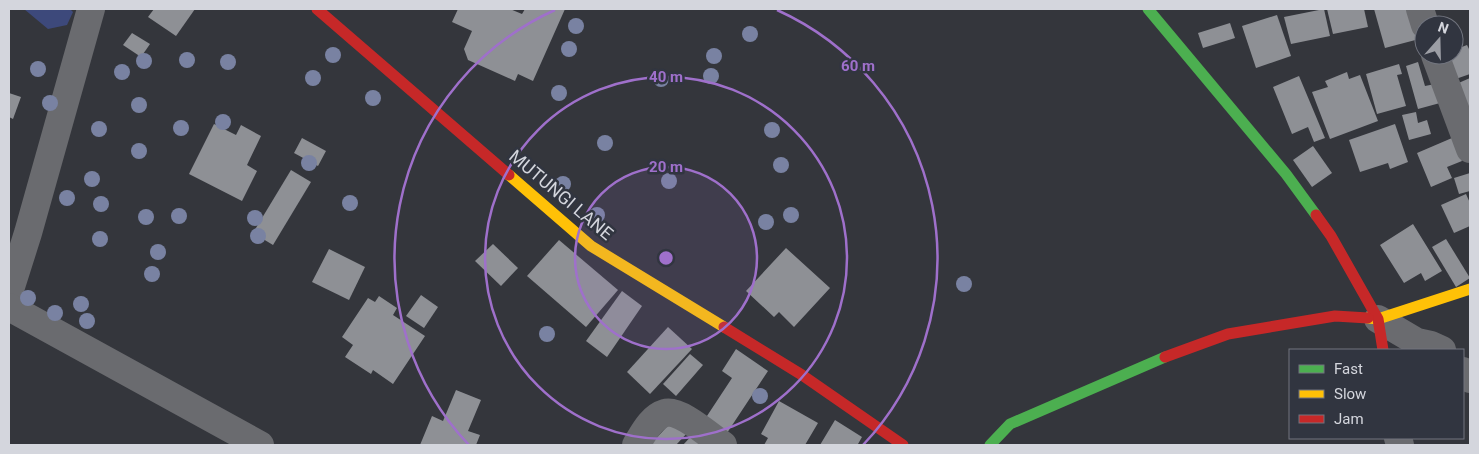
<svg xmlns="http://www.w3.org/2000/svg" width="1479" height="454" font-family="Roboto,sans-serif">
<rect width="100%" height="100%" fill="#34363c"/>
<path fill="#3d497b" d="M24 9H70L73 12 67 25 48 29Z"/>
<g fill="#8e9095">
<path d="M154 9H195L176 36 148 17Z"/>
<path d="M458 9H510L522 14 525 9H565L533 81 518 74 515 81 468 60 464 49 472 31 452 22Z"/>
<path d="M1324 9 1330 36 1291 44 1284 17Z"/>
<path d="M1327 9H1364L1368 27 1333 34Z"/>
<path d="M1374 9H1415L1423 38 1385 48Z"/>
<path d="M1277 15 1291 56 1256 68 1242 26Z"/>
<path d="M1230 23 1235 38 1203 48 1198 33Z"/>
<path d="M132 33 150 44 141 57 123 45Z"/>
<path d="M1467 45 1469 49 1470 48V74L1450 81 1445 55H1454V50Z"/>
<path d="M1418 62 1425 86 1435 84 1440 103 1418 109 1406 66Z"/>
<path d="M1399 64 1402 74 1397 75 1406 106 1377 114 1366 74Z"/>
<path d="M1347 72 1349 79 1360 75 1378 121 1330 139 1312 92 1328 87 1325 81Z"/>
<path d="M1299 76 1325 138 1314 142 1308 127 1292 134 1273 87Z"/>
<path d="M1470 78V111L1454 85Z"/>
<path d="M9 93 21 97 13 119 9 117Z"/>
<path d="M1416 112 1418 123 1427 120 1431 134 1409 140 1402 115Z"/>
<path d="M214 124 236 135 241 125 261 136 247 165 257 171 242 201 189 174Z"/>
<path d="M1395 124 1408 162 1390 169 1388 163 1360 172 1349 140Z"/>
<path d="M302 138 326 151 318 166 294 153Z"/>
<path d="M1452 138 1462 161 1447 167 1452 178 1431 187 1417 153Z"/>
<path d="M1313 146 1332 173 1312 187 1293 160Z"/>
<path d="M291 170 311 182 273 245 253 233Z"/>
<path d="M1470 173V191L1459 194 1454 178Z"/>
<path d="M1466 194 1470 203V226L1454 233 1441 205Z"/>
<path d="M1413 224 1442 271 1425 281 1421 273 1404 283 1380 245Z"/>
<path d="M1446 239 1470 278 1456 287 1432 247Z"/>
<path d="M559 240 618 290 586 327 527 276Z"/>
<path d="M493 244 518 268 501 286 475 261Z"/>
<path d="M786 248 830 288 794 327 779 312 774 317 746 291Z"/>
<path d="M329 249 365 267 349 300 312 282Z"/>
<path d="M622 291 642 306 607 357 586 341Z"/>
<path d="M421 295 438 307 424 328 406 316Z"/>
<path d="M379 296 397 308 393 315 425 336 393 384 373 370 371 374 345 357 353 345 342 337 368 298 375 302Z"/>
<path d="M668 327 692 349 650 394 627 372Z"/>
<path d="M736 349 768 371 727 433 705 419 732 378 722 371Z"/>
<path d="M690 354 703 365 676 396 663 384Z"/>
<path d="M456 390 481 400 468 431 480 435 476 445H420L432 416 443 421Z"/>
<path d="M779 401 818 423 805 445H764L768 438 761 434Z"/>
<path d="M675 418 689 431 676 445H650Z"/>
<path d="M835 420 862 437 858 444 861 445H820Z"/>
<path d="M694 433 708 445H683Z"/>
</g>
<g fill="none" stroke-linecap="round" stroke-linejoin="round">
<g stroke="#6a6b6f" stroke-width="28">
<path d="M1420 9 1425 25"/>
<path d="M1435 55 1470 149"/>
<path d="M9 293 28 233 91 9"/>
<path d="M9 307 260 445"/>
<path d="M1378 319 1417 342 1431 345 1442 350"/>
<path d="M1463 371 1470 379"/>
<path d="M1398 438 1400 445"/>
<path d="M636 445C643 434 651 417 665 413 679 408 711 437 723 445"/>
</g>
<g stroke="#4caf50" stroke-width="11">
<path d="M1148 9 1286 174 1316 215"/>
<path d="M990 445 1010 424 1165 357"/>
</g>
<g stroke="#ffc107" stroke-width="11">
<path d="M509 175 591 246 724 327"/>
<path d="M1368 318 1378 319 1470 289"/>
</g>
<g stroke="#c62828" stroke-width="11">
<path d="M317 9 509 175"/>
<path d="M1316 215 1331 236 1378 319 1383 350"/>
<path d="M724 327 802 375 903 445"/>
<path d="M1165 357 1228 334 1335 316 1368 318"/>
</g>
</g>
<g fill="#7982a2">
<circle cx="576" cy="26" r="8"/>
<circle cx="750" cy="34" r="8"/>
<circle cx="569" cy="49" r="8"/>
<circle cx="333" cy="55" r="8"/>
<circle cx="714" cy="56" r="8"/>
<circle cx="187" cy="60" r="8"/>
<circle cx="144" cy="61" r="8"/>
<circle cx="228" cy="62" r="8"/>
<circle cx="38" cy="69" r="8"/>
<circle cx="122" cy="72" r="8"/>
<circle cx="711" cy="76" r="8"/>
<circle cx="313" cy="78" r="8"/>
<circle cx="661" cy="79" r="8"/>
<circle cx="559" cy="93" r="8"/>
<circle cx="373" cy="98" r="8"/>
<circle cx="50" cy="103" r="8"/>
<circle cx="139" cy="105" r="8"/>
<circle cx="223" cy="122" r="8"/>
<circle cx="181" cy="128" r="8"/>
<circle cx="99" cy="129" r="8"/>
<circle cx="772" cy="130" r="8"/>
<circle cx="605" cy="143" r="8"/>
<circle cx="139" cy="151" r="8"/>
<circle cx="309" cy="163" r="8"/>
<circle cx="781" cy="165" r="8"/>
<circle cx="92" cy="179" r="8"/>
<circle cx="669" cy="181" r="8"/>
<circle cx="563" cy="184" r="8"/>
<circle cx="67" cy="198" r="8"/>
<circle cx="350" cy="203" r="8"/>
<circle cx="101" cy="204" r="8"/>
<circle cx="597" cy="215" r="8"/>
<circle cx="791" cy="215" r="8"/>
<circle cx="179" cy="216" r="8"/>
<circle cx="146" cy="217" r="8"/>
<circle cx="255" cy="218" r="8"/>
<circle cx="766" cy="222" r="8"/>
<circle cx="258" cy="236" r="8"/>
<circle cx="100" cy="239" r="8"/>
<circle cx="158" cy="252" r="8"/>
<circle cx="152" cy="274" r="8"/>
<circle cx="964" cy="284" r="8"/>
<circle cx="28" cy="298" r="8"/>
<circle cx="81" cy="304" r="8"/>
<circle cx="55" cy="313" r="8"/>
<circle cx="87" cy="321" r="8"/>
<circle cx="547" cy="334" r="8"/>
<circle cx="760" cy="396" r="8"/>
</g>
<circle cx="666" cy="258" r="91" fill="#9f70cb" fill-opacity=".12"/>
<g fill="none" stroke="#9f70cb" stroke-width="2.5">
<circle cx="666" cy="258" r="91"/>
<circle cx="666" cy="258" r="181"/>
<path d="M469 445A272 272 0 0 1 555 10M777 10A272 272 0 0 1 863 445"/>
</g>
<g text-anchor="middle" stroke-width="5" stroke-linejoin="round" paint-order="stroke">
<g font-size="18" fill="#d4d6dd" stroke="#313540">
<text transform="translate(561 195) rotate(40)" y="6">MUTUNGI LANE</text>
</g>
</g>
<circle cx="666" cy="258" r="8" fill="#9f70cb" stroke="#313540" stroke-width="2.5"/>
<g font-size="15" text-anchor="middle" font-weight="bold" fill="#9f70cb" stroke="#313540" stroke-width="5" stroke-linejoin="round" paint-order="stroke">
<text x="858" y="71">60 m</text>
<text x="666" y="82">40 m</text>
<text x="666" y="172">20 m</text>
</g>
<rect width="1479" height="454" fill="none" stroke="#d4d6dd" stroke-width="20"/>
<rect x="1289" y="349" width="175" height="90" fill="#313540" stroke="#72757f"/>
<rect x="1299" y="365" width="25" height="8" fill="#4caf50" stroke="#72757f"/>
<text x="1334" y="374" font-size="15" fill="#d4d6dd">Fast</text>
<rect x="1299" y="390" width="25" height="8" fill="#ffc107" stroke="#72757f"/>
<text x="1334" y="399" font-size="15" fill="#d4d6dd">Slow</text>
<rect x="1299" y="415" width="25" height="8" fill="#c62828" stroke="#72757f"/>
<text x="1334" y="424" font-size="15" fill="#d4d6dd">Jam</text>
<g transform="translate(1439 40) rotate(20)"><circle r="24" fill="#313540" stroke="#72757f"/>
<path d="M0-4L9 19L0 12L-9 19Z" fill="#9c9ea5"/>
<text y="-8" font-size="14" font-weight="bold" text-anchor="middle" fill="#d4d6dd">N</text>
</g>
</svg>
